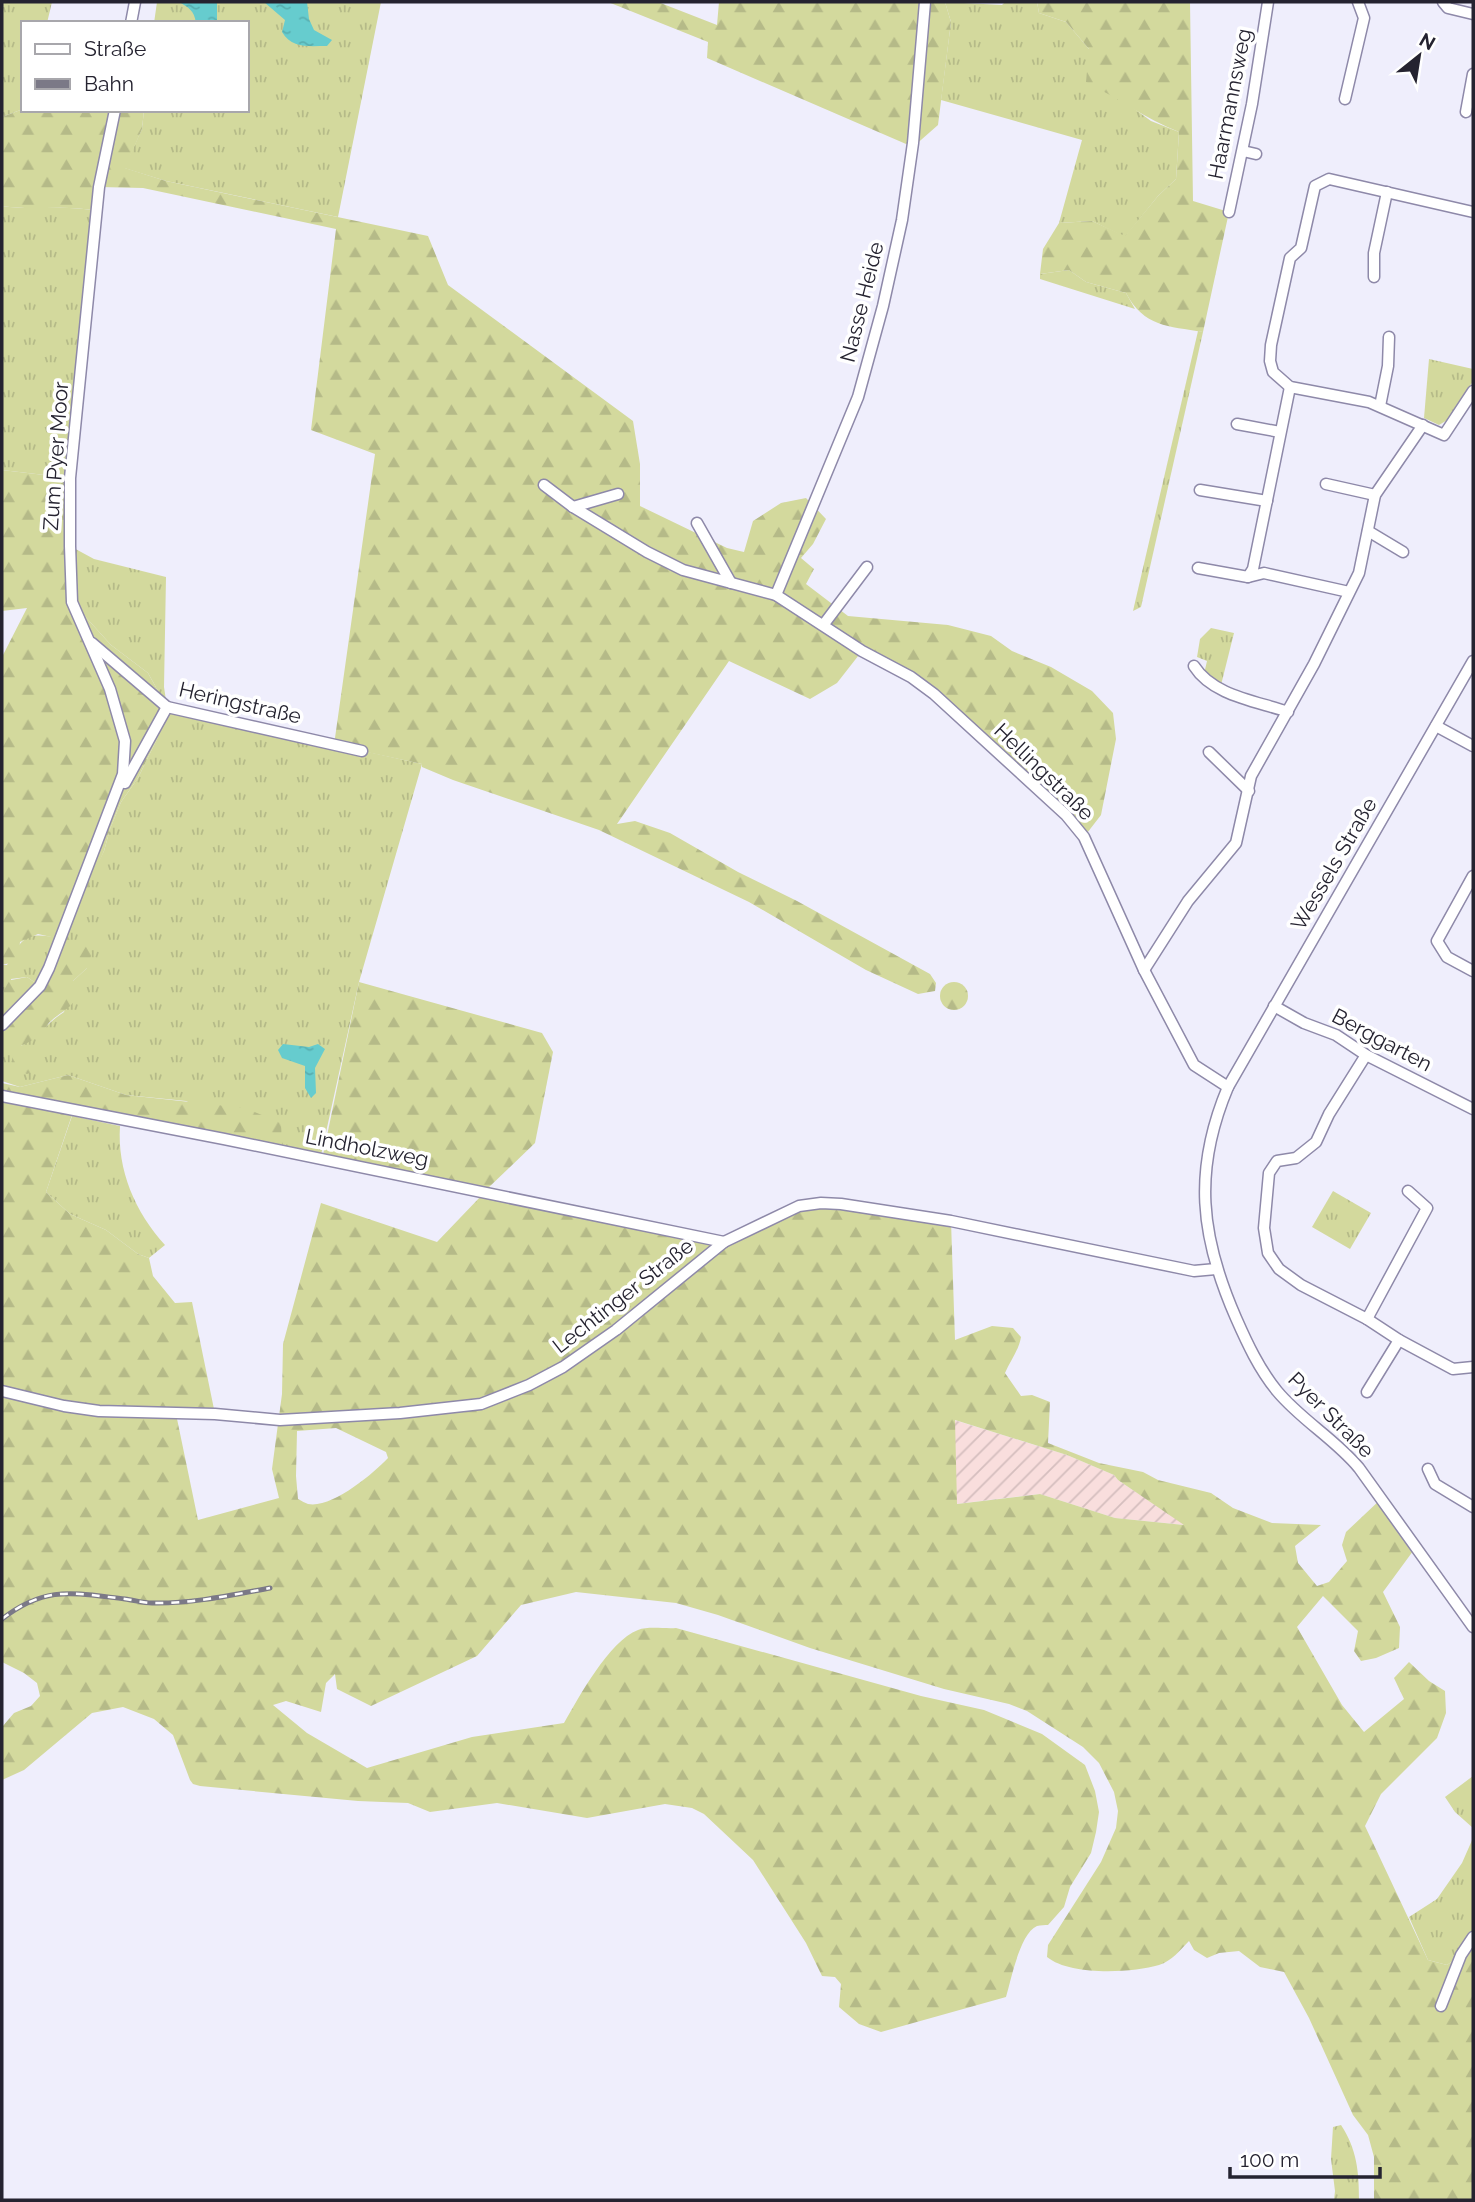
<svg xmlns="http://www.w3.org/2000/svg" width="1475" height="2202" font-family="Raleway,sans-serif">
<defs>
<pattern id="industrial-furrows" width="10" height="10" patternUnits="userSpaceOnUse" patternTransform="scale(1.75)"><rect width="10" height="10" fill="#f9dedd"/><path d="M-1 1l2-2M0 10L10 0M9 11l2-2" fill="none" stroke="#d5bebe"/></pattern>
<pattern id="grass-tufts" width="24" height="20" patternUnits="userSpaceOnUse" patternTransform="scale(1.75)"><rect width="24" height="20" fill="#d3d99d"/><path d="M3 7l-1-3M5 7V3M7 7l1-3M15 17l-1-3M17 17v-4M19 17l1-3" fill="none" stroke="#b5ba88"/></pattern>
<pattern id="forest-firs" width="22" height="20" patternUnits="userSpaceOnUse" patternTransform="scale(1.75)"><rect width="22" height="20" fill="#d3d99d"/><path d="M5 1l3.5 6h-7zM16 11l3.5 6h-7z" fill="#b5ba88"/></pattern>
<pattern id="water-ripples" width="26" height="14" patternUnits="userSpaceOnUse" patternTransform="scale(1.75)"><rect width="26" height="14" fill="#66ccce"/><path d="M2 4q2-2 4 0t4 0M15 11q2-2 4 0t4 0" fill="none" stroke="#58afb1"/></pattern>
</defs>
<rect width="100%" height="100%" fill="#efeefc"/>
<path fill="url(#industrial-furrows)" d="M954 1420 1067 1455 1114 1475 1118 1480 1185 1525 1115 1518 1040 1494 956 1504Z"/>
<g fill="url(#grass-tufts)" fill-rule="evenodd">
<path d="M2 2H52L47 23H23V109L2 117Z"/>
<path d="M157 2H381L338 217 166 181 124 168 142 129 144 110H247V23H154Z"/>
<path d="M945 2 1002 5 1005 2H1037L1039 13 1066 22 1089 49 1125 102 1151 121 1179 132 1176 179 1158 196 1125 237 1092 221 1059 223 1082 140 941 100 951 22Z"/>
<path d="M2 206C34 211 66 204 98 211L70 478 2 470Z"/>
<path d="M1069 270 1086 282 1126 293 1135 309 1040 279V274Z"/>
<path d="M1198 331 1203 332 1141 607 1133 611Z"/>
<path d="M1429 359 1473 369V381L1449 419 1439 425 1424 418Z"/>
<path d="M70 546 94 559 166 577 164 687 167 707 422 764 359 982 321 1155 282 1146 186 1101 126 1095 68 1075 20 1087 2 1081V965H7C23 936 26 932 60 938L104 851 110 829 121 802 138 778 157 739 167 707 148 673 111 645 72 602ZM87 968 73 981 64 1012C48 1022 38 1037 21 1046L22 1007 15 1003 11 979 27 977 40 986Z"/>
<path d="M1211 628 1234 633 1221 685 1204 674 1207 661 1197 657 1200 639Z"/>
<path d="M72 1116 120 1126C117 1170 135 1212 165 1245L149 1258 138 1254 106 1230 70 1214 46 1192Z"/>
<path d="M1333 1191 1371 1213 1350 1249 1312 1227Z"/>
<path d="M1473 1776V1836V1828L1455 1812 1445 1797Z"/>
<path d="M1473 1838V1937L1461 1955 1447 1965 1428 1960 1409 1917 1437 1899 1462 1863Z"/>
<path d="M1341 2125C1357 2149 1359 2172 1359 2200H1334L1335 2191 1331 2159 1333 2127Z"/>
</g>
<g fill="url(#forest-firs)" fill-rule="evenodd">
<path d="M608 2H658L717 25 719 2H945L951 22 938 125 913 147 707 58 708 42Z"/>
<path d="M1037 2H1190L1193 201 1229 212 1203 332C1168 326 1144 327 1126 293L1086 282 1069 270 1040 274 1043 249 1059 223 1092 221 1125 236 1158 196 1176 179 1179 132C1146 119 1118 98 1086 82L1089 49 1066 22 1039 13Z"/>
<path d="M23 109 144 110 142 129 125 168 166 181 428 236 448 285 633 421 640 464V506L727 548 744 552 753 521 781 503 806 498 826 519 813 544 801 558 814 569 806 584 848 616 948 625 991 636 1012 651 1051 667 1092 691 1113 713 1116 739 1101 815 1084 837 934 695 862 651 837 683 810 699 729 661 617 824 635 821 670 833 738 872 797 901 930 974 936 983 935 991 918 994 866 970 749 902 599 830 453 780 422 767V764L334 745 375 454 311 430 336 229 143 188 99 187 98 211C66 204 34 211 2 206V117Z"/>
<path d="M2 470 70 478 72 602 111 645 148 673 167 707 157 739 138 778 121 802 110 829 104 851 85 894 61 938 86 943 92 953 87 968 73 981C82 1006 66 1007 51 1021 47 1024 45 1030 40 1034 35 1039 28 1043 21 1046L10 1040 7 1030 8 1020 21 1007 15 1003 6 1002 3 996 6 981 27 977 40 986 60 939 38 934 20 942 18 961 2 965V657L27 608 2 611Z"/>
<path d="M359 982 542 1033 553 1052 535 1143 487 1189 323 1155Z"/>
<circle cx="954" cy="996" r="14"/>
<path d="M19 1050H30L39 1065 35 1071 27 1074 13 1068C11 1060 12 1055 19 1050Z"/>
<path d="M68 1075 126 1095 245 1108 281 1123 282 1146 2 1090V1083L20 1087Z"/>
<path d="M2 1101 72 1115 46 1192 70 1214 106 1230 138 1254 149 1258 153 1276 175 1303 192 1302 215 1414H176L198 1520 279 1498 272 1469 282 1394 283 1344 321 1203 437 1242 482 1195 724 1242 767 1220 821 1203 951 1221 955 1340 992 1326 1013 1328 1021 1337C1019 1350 1010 1361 1005 1373L1021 1396 1032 1395 1050 1402 1048 1443 1099 1463 1143 1472 1158 1480 1211 1493 1233 1508 1272 1523 1321 1525 1295 1546 1298 1563 1317 1586 1329 1582 1347 1561 1342 1545 1346 1532 1381 1499 1416 1547 1383 1592 1400 1627 1399 1648 1376 1658 1361 1661 1354 1651 1358 1631 1323 1596 1297 1627 1342 1705 1364 1732 1404 1699 1394 1678 1409 1662 1429 1681 1445 1691 1446 1713 1437 1738 1381 1794 1365 1826 1428 1960 1447 1965 1461 1955 1473 1937V2200H1374V2157L1368 2135 1353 2115 1309 2018 1284 1972 1260 1967 1239 1951 1219 1953 1207 1958 1194 1950 1189 1941C1180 1950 1172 1961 1159 1965 1132 1973 1070 1976 1047 1957L1048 1945 1101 1862 1116 1828 1118 1811 1114 1792 1099 1763 1083 1747 1027 1711 1009 1704 944 1689 810 1648 718 1615 676 1603 576 1592 521 1605 477 1656 371 1706 337 1689 335 1674 326 1683 321 1712 286 1701 273 1705 307 1733 367 1768 472 1737 564 1723C579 1697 609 1641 638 1630 648 1626 665 1629 676 1628L921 1696 984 1710 1042 1734 1085 1765 1095 1791 1099 1812 1096 1832 1091 1853 1070 1887 1064 1907 1048 1925C1045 1925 1041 1925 1037 1926 1020 1933 1011 1980 1006 1997L881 2032 859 2024 839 2007 841 1984 835 1977 822 1976 806 1943 753 1860 704 1814 692 1808 665 1804 587 1818 497 1803 430 1812 408 1803 358 1801 200 1786 193 1784 190 1780 173 1735 154 1719 123 1707 92 1713 24 1770 2 1780V1727L14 1713 31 1706 40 1696 37 1683 24 1673 2 1662ZM955 1420 1067 1455 1114 1475 1118 1480 1184 1525 1115 1518 1040 1494 957 1504ZM336 1428 386 1452 388 1458C373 1474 331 1509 308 1504 305 1503 302 1501 298 1499L296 1476 297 1431Z"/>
</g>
<g fill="url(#water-ripples)">
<path d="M179 2H217V23H196C194 10 189 8 179 2Z"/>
<path d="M264 2H307L309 19 314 30 332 40 327 46C309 46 292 49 282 32L285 20Z"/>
<path d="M283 1044 309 1047 318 1044 325 1049 315 1068 316 1093 311 1098 305 1088V1066L282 1058 278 1050Z"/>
</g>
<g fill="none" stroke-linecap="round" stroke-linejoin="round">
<defs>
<g id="minor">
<path d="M1443 2 1448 8 1473 14"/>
<path d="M131 23 135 2"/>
<path d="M1345 99 1364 18 1358 2"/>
<path d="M1466 112 1473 74"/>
<path d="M1243 151 1256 154"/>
<path d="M1229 212 1252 104 1268 2"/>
<path d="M1473 212 1329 179 1315 186 1301 248 1290 258 1271 345 1270 361 1273 372 1290 387 1369 402 1444 435 1473 391"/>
<path d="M1374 277V253L1387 192"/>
<path d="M1290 387 1253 569 1248 577 1264 573 1349 592"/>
<path d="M1380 406 1388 366 1389 337"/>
<path d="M1237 424 1280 432"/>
<path d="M1326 484 1375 495"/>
<path d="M544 485 573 507 647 552 683 570 776 595 862 651 911 677 934 694 1066 815 1084 837 1144 970 1194 1065 1228 1087"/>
<path d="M1200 490 1267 501"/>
<path d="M573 507 618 494"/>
<path d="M697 523 731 583"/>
<path d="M1368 531 1403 552"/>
<path d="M1198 568 1248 577"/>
<path d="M776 595 858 397 883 306 902 220 913 143 925 2"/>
<path d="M824 624 867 567"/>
<path d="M92 643 167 707 362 751"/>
<path d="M1473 661 1228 1087C1193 1170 1200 1236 1236 1318 1247 1343 1259 1369 1277 1391 1301 1420 1335 1439 1359 1468L1473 1627"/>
<path d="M1194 666C1213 696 1257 701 1288 712"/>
<path d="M1436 726 1473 746"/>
<path d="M1209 752 1249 791"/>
<path d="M125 783 167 707"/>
<path d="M1473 876 1437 941 1447 957 1473 971"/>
<path d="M1144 970 1188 901 1236 843 1251 776 1314 664 1359 573 1375 495 1423 425"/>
<path d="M1274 1006 1304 1023 1336 1035 1366 1055 1473 1109"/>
<path d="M2 1025 40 986 49 968 123 774 125 741 110 689 72 602 70 546V478L99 187 115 110"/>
<path d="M1366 1055 1329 1114 1316 1142 1296 1158 1277 1161 1269 1173 1264 1228 1268 1253 1279 1269 1301 1285 1367 1319 1399 1340 1453 1369 1473 1367"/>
<path d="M2 1096 224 1139 724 1242"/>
<path d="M1367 1319 1427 1208 1408 1191"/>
<path d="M2 1391 64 1406 99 1411 215 1414 280 1420 400 1413 481 1404 529 1385 563 1367 616 1330 724 1242 799 1206 821 1203 841 1204 951 1221 1194 1271 1216 1269"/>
<path d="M1367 1392 1399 1340"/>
<path d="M1428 1469 1435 1484 1473 1507"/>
<path d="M1441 2006 1461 1955 1473 1937"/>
</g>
</defs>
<use href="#minor" stroke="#8e89a9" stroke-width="13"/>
<use href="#minor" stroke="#fff" stroke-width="10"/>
<defs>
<path id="rail" d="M2 1619C46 1585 73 1593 125 1599 134 1600 143 1603 152 1603 191 1604 232 1595 270 1588"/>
</defs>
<use href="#rail" stroke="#7b7987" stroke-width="5"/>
<use href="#rail" stroke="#fff" stroke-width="2.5" stroke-dasharray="8" stroke-linecap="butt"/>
</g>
<g text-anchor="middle" stroke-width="7" stroke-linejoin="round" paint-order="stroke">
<g font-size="21" fill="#252330" stroke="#fff">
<text transform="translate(1230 104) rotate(-79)" y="7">Haarmannsweg</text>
<text transform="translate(862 302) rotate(-76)" y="7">Nasse Heide</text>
<text transform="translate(56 456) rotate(-86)" y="7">Zum Pyer Moor</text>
<text transform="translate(240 703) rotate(13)" y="7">Heringstraße</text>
<text transform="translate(1044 772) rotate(44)" y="7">Hellingstraße</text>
<text transform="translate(1334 864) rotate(-60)" y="7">Wessels Straße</text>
<text transform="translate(1382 1040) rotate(28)" y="7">Berggarten</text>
<text transform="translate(367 1148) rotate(11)" y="7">Lindholzweg</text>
<text transform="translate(623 1296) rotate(-38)" y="7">Lechtinger Straße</text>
<text transform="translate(1331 1415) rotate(45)" y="7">Pyer Straße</text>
</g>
</g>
<rect width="1475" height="2202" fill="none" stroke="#252330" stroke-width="7"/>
<rect x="21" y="21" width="228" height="91" fill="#ffffff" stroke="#a8a7ac" stroke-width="2"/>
<rect x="35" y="44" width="35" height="10" fill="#ffffff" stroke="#a8a7ac" stroke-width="2"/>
<text x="84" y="56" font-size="21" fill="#252330">Straße</text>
<rect x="35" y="79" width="35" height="10" fill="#7b7987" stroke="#a8a7ac" stroke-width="2"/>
<text x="84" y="91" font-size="21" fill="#252330">Bahn</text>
<g transform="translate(1419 56) rotate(30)" stroke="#ffffff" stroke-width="5" paint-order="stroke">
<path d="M0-5L12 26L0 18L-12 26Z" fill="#252330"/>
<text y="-10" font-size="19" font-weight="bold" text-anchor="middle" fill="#252330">N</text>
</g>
<path d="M1230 2167v10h150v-10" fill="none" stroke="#252330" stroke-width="3.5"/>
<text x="1240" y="2167" font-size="21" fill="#252330" stroke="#ffffff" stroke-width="5" paint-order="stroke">100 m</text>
</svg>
